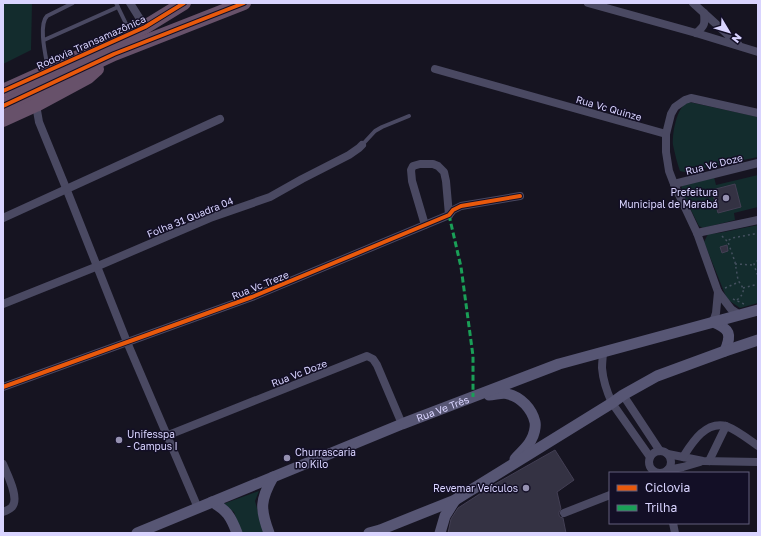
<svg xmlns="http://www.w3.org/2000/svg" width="761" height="536" font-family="'Golos Text',sans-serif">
<rect width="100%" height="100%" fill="#161421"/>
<g fill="#132c2d">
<path d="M3 3H32L31 50 3 64Z"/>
<path d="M689 102 758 117V157L685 172 680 171C677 163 675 154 673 145 672 135 676 112 684 105 685 104 687 103 689 102Z"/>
<path d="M758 175V207L734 213 735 220 703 228 699 226 681 190 682 186 714 177 716 185Z"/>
<path d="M758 225V303L740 308 727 299 704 242 708 234 719 233Z"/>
<path d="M259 491 255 501 264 533H241L234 512 223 504Z"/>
</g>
<g fill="#343243" stroke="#433f54">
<path d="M735 184 741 207 718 213 712 190Z"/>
<path d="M727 245 728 251 722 253 720 247Z"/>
<path d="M555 450 574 480 557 492 561 509 559 512V515L560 517 563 518 566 533H448L451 519 458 508 495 484Z"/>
</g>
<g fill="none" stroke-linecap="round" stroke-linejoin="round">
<g stroke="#44505f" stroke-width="1.5" stroke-dasharray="2 3" stroke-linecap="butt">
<path d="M722 236 728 242"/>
<path d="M758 260 754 264 756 271 758 276"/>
<path d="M735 264 754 265"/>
<path d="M725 288 739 282"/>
<path d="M743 288 758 284"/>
<path d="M733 299 744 304"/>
<path d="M737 300C741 296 744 294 743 288L738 280 735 262 728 242 729 240 732 238 754 234H758"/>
</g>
<g stroke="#4a4962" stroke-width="4">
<path d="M116 3 130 32"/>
<path d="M44 40 118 7"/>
<path d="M48 69C46 57 38 25 47 16L73 3"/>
<path d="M362 145 375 131 382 127 409 116"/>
</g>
<g stroke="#4a4962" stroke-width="8">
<path d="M130 3 145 27"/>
<path d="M588 3 696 33 758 52"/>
<path d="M693 3 738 44"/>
<path d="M696 33C705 26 705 24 704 13"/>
<path d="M435 69 666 134"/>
<path d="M36 105 39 122 66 188 127 342 198 508"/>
<path d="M674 184 758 163"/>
<path d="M3 218 220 119"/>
<path d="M425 225 412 181 411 170 413 166 420 164H433L438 166 444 172 446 181 449 215"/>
<path d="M697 233 758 220"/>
<path d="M3 304 98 266 210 218 270 197 302 179 349 155 359 148 362 145"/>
<path d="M740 315 731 309 718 292 697 233 674 184 669 171 666 152V134L671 114 675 107 685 100 691 98 758 113"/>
<path d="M713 322 716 313 718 292"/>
<path d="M603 351C603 356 602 362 602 368 603 380 607 392 612 403L650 457"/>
<path d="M3 387 252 297 449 215 453 210 461 206 520 196"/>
<path d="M623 395 660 451"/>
<path d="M166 436 367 356 373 359 377 365 402 424"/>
<circle cx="660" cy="462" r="11"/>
<path d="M668 454 703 461 758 462"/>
<path d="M683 457C692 443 705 421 726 426 737 430 748 439 758 446"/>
<path d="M709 461 726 426"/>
<path d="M3 464C7 474 20 498 12 507 10 509 6 511 3 512"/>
<path d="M668 470 683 467 700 462"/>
<path d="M564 513 610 495"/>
<path d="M673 523 675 533"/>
</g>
<g stroke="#575674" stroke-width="11">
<path d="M713 322C730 329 732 334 725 351"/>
<path d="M489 395C495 395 503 392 508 394 521 397 532 409 535 422 536 427 534 435 531 440 528 447 520 453 515 459"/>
<path d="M212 502C227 510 231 517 237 533"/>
<path id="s1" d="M137 533 402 424 559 364 758 310"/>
<path d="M269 533C260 509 260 500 273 477"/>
<path d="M369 533 380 530 455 500 612 403 623 395 657 376 725 351 758 340"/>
<path d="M440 533 445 516 455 500"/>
</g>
<g stroke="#67516a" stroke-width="14">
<path d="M3 91 145 27 184 3"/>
<path d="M3 106 114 54 244 3"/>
<path d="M3 120 36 105 88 77 97 69"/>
</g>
<path stroke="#1a9f57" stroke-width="3" stroke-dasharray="6 3" stroke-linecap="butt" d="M449 215 461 267 473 356V397"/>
<defs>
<g id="cycleway">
<path d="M3 91 145 27 184 3"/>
<path d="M3 106 114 54 244 3"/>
<path d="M3 387 252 297 449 215 453 210 461 206 520 196"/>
</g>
</defs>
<use href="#cycleway" stroke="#130f26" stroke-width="6"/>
<use href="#cycleway" stroke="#e8590c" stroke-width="4"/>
</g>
<g fill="#9591b1" stroke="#130f26" stroke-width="1.5">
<circle cx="726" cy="198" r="4"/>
<circle cx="119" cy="440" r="4"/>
<circle cx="287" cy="458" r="4"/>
<circle cx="526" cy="488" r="4"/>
</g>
<g text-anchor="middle" stroke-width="3" stroke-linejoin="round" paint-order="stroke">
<g font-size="10" fill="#d9d4ff" stroke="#130f26">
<text transform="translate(91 42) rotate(-24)" y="4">Rodovia Transamazônica</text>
<text transform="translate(609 108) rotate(16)" y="4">Rua Vc Quinze</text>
<text transform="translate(714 164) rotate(-14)" y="4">Rua Vc Doze</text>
<text transform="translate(190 217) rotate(-22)" y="4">Folha 31 Quadra 04</text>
<text transform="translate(260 285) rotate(-22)" y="4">Rua Vc Treze</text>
<text transform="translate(299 373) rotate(-21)" y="4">Rua Vc Doze</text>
<text dy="4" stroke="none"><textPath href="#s1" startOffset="330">Rua Ve Três</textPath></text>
</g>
<g font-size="10" fill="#d9d4ff" stroke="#130f26" text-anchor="end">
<text x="718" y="196">Prefeitura<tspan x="718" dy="12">Municipal de Marabá</tspan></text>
<text x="127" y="438" text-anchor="start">Unifesspa<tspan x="127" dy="12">- Campus I</tspan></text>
<text x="295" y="456" text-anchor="start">Churrascaria<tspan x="295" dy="12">no Kilo</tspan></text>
<text x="518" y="492">Revemar Veículos</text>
</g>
</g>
<rect width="761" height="536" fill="none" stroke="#d9d4ff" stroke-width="8"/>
<rect x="609" y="472" width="140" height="52" fill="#130f26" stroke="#625e7d"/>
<rect x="617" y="485" width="20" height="6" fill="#e8590c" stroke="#625e7d"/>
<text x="645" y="492" font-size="12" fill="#d9d4ff">Ciclovia</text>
<rect x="617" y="505" width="20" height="6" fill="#1a9f57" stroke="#625e7d"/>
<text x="645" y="512" font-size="12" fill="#d9d4ff">Trilha</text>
<g transform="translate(729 32) rotate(128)" stroke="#130f26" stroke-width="3" paint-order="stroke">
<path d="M0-3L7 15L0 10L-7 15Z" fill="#d9d4ff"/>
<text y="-6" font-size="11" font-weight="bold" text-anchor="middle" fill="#d9d4ff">N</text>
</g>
</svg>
